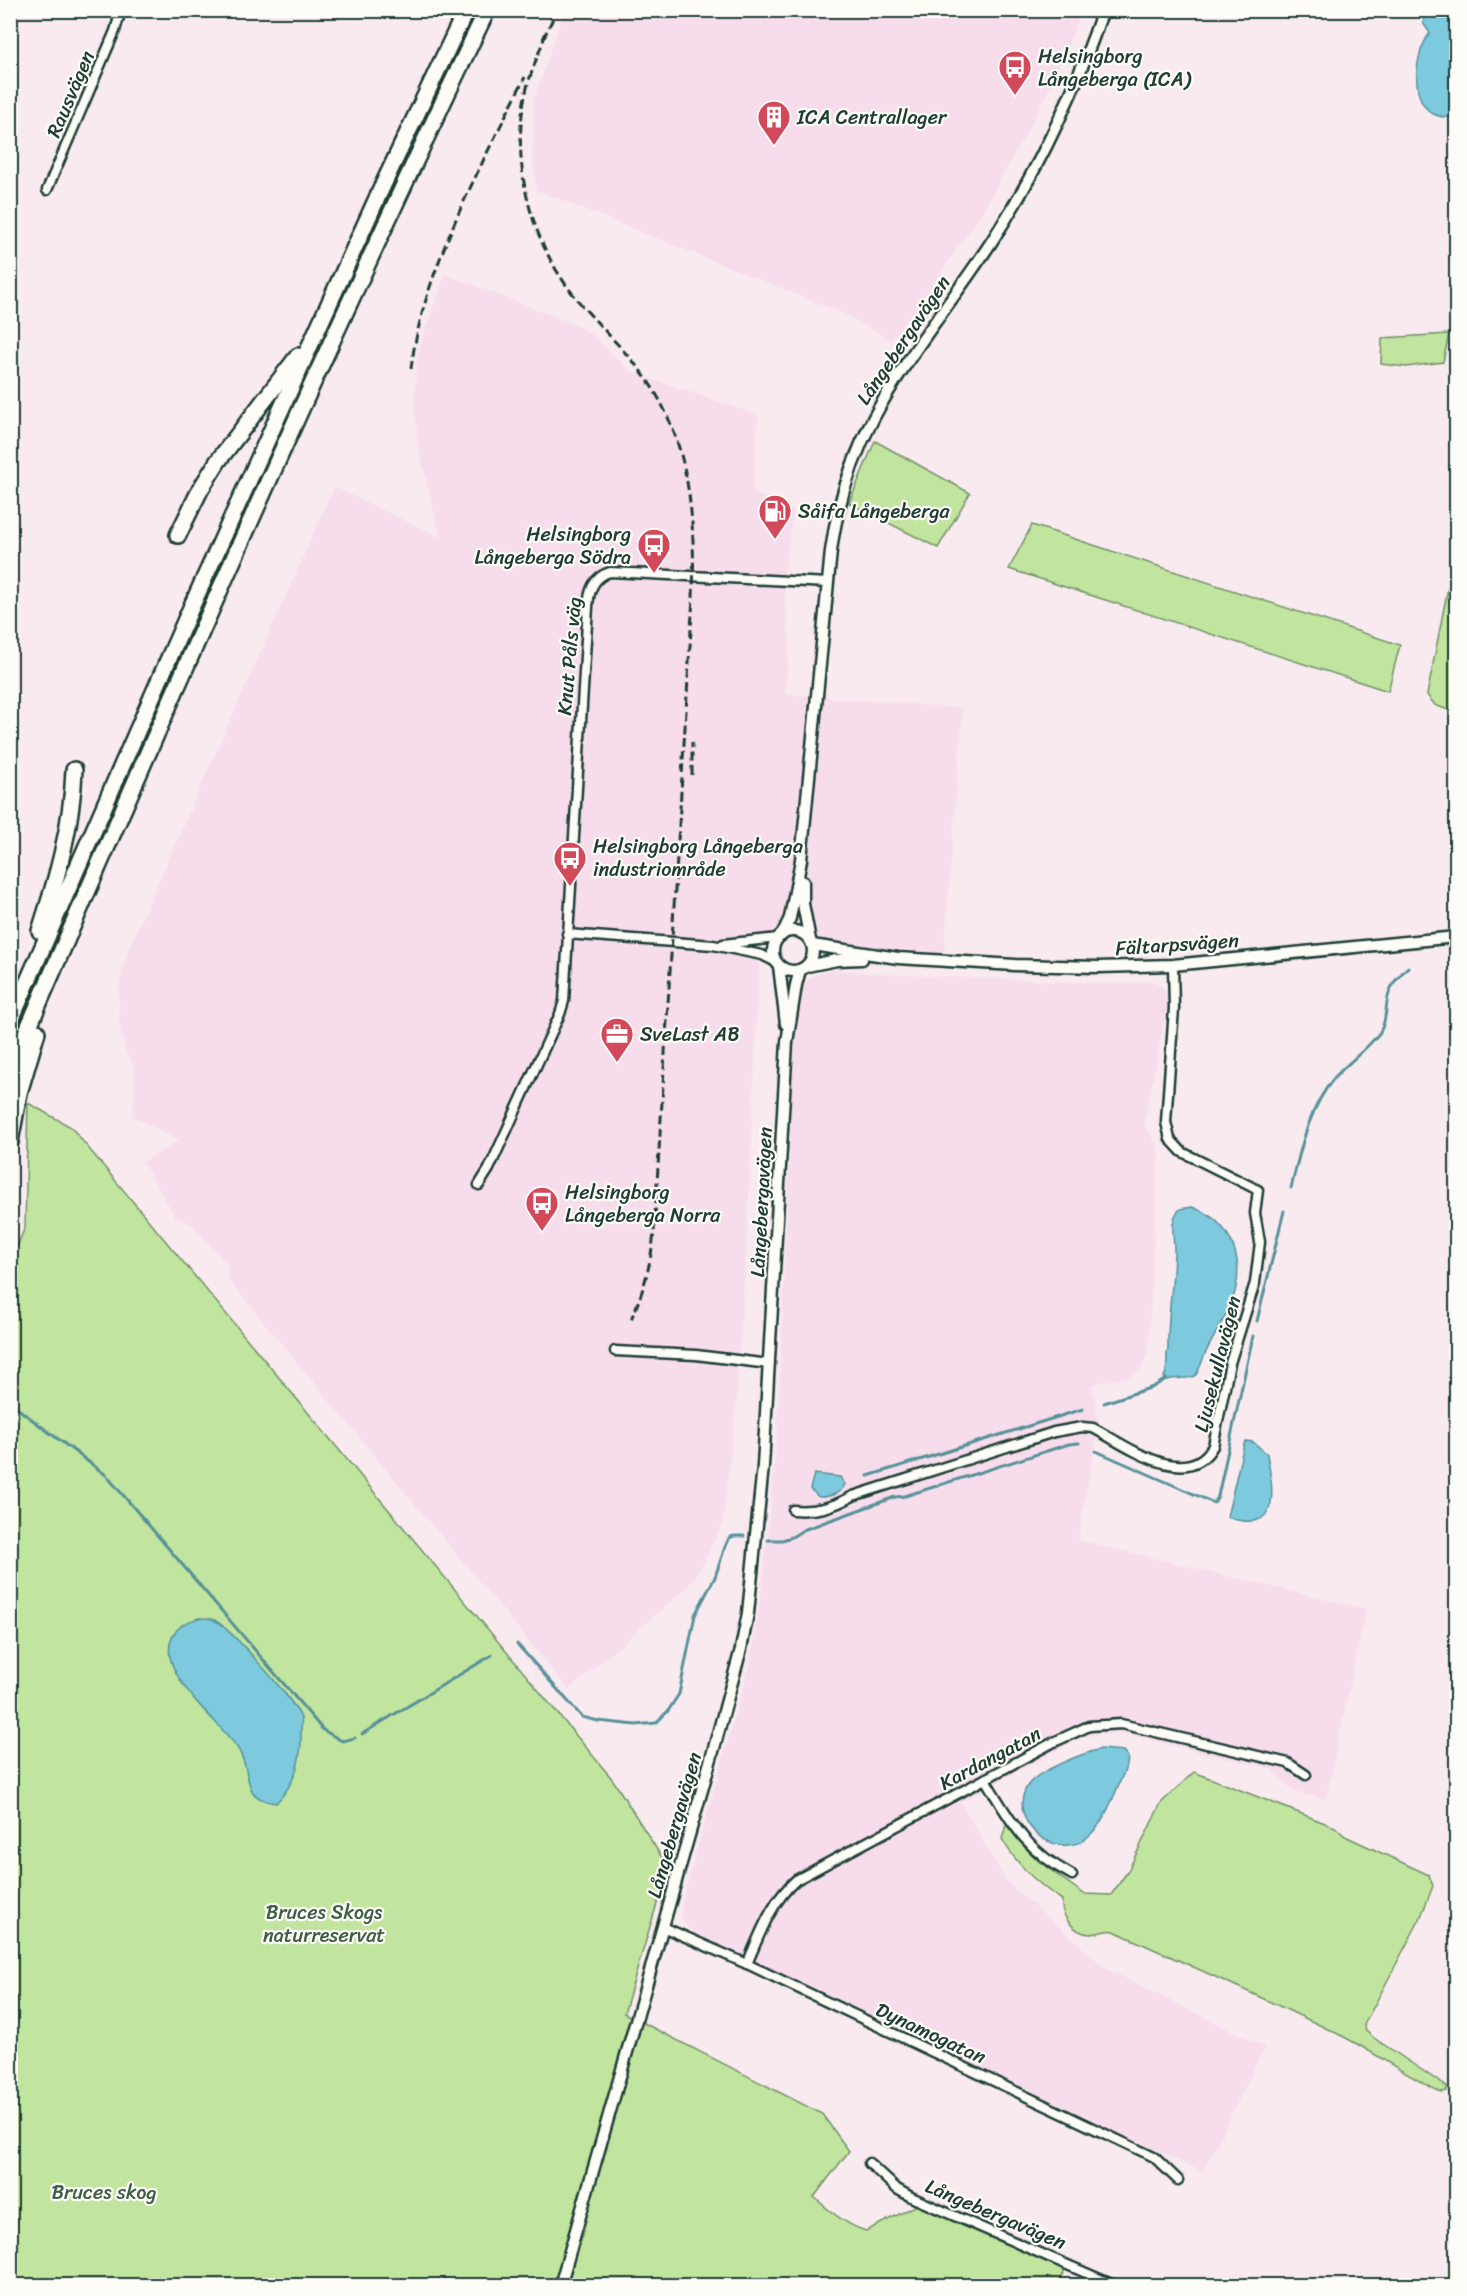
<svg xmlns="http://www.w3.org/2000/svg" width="1467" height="2296" font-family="Sriracha,sans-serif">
<rect width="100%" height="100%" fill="#f9eaf0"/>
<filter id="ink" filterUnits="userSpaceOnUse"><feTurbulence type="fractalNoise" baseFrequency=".0167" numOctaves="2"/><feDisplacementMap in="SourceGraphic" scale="12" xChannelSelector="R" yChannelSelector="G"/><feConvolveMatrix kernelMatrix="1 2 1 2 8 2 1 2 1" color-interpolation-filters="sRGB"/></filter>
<g filter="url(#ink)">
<g fill="#f7ddec">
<path d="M564 11V10L1082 11 1053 81 1035 117 983 211 918 306 891 340 840 312 536 190 532 156 534 99Z"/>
<path d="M445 274 572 323 590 333 611 352 629 371 758 415 753 487 756 492 760 496 794 511 783 581 790 642 785 694 963 708 944 954 823 941 804 925 797 923H792L767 935 760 947 748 1222 736 1406 723 1523 704 1562 688 1587 569 1690 228 1279 226 1263 192 1225 175 1216 142 1162 179 1141 132 1116 135 1090 133 1065 125 1050 119 1025V986L127 952 334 487 440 537 419 451 414 405 417 361 422 338Z"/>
<path d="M833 970 887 974 1121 984 1154 981 1167 991 1168 1004 1144 1124 1159 1148 1148 1353 1141 1369 1128 1377 1092 1384 1099 1423 1078 1540 1366 1609 1326 1799 1294 1792 1271 1769 1121 1733 1095 1734 1072 1742 961 1802 1006 1881 1107 1969 1265 2047 1203 2172 688 1929 681 1920 682 1902 750 1662 762 1588 777 1438 795 1021 803 984 817 973Z"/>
</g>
<g fill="#c1e49e" stroke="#709069" stroke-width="1.5">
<path d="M1449 334 1443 362 1406 367 1381 364 1382 338Z"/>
<path d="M875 441 970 493 938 548 849 503Z"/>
<path d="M1032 525 1400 645 1388 691 1009 569Z"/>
<path d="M1456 555V713L1435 705 1427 695 1449 582Z"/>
<path d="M28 1103 71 1127 613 1780 668 1867 624 2013 822 2114 849 2151 814 2197C829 2211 846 2225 866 2231L917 2205 1065 2269 1057 2285H11L10 1264 25 1227Z"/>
<path d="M1194 1772 1335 1827 1345 1836 1429 1875 1433 1886 1420 1919 1364 2025 1366 2031 1374 2038 1447 2087 1446 2091 1441 2092C1406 2076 1376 2053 1342 2036 1267 1999 1190 1966 1114 1931 1105 1929 1099 1934 1090 1934 1073 1933 1060 1915 1062 1900 1037 1884 1017 1865 1002 1839L1006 1825 1038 1861 1084 1894 1111 1895 1128 1871 1161 1803Z"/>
</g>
<g fill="#7dc9dd" stroke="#579199" stroke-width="1.5">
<path d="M1420 11H1456V116C1408 126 1410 59 1430 33L1423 23 1424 16Z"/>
<path d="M1192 1207C1234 1222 1247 1264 1231 1304 1224 1321 1213 1337 1205 1354 1202 1361 1200 1368 1196 1375 1188 1381 1177 1376 1168 1380L1164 1377C1169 1368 1165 1359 1168 1349 1167 1316 1174 1282 1174 1249 1174 1234 1169 1220 1180 1209Z"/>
<path d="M1246 1441 1253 1442 1267 1454C1273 1489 1283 1536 1227 1517L1244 1444Z"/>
<path d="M814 1474 840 1477 845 1484C841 1494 829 1497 819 1497L810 1489Z"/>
<path d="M199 1618C203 1618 208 1618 212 1619 227 1624 296 1702 301 1718 302 1721 301 1728 301 1731 302 1758 296 1783 276 1803 239 1799 254 1774 238 1749 221 1721 138 1661 182 1625 186 1622 193 1620 199 1618Z"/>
<path d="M1101 1749 1123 1751 1128 1757 1127 1765C1118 1785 1107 1819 1091 1834 1059 1867 1004 1821 1028 1785 1038 1770 1084 1753 1101 1749Z"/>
</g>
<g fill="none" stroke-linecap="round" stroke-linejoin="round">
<g stroke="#579199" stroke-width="3">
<path d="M1291 1188C1301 1148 1308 1110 1334 1078 1348 1062 1368 1049 1380 1032 1387 1021 1385 1009 1388 997 1391 984 1399 976 1408 967"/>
<path d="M1257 1321 1284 1211"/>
<path d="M10 1403 106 1475 323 1730 342 1741 355 1738"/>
<path d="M1104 1403 1153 1387 1166 1379"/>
<path d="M1096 1451 1214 1503 1218 1496 1253 1336"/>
<path d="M868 1476 1083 1409"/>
<path d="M768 1540H782L792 1537 803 1530 895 1497 905 1496 1069 1444 1079 1443"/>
<path d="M517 1644 582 1717 598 1721 636 1725 656 1723 668 1711 679 1694 695 1615 715 1577 725 1547 729 1538 734 1536H744"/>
<path d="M362 1734 492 1655"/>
</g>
<defs>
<g id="minor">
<path d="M47 190 115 31 121 10"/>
<path d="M567 934 713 945 762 955 776 962"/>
<path d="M723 944 778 938"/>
<path d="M479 1185 489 1169 560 1014 564 1001 588 607C589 591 593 577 610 572L828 583"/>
<path d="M615 1351 696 1355 769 1364"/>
<path d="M793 1510C816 1512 833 1507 853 1496L1054 1432 1082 1427 1093 1428C1124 1444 1187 1492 1213 1446L1230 1363 1255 1283 1260 1242 1255 1213 1258 1190 1182 1152 1170 1139 1166 1122 1174 1008 1173 965"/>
<path d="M985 1779C1011 1822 1025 1850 1072 1875"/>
<path d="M663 1927 747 1964 1154 2157 1178 2180"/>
<path d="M747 1964C760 1934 771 1902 796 1880L1054 1742 1089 1726 1121 1724 1288 1763 1306 1775"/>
<path d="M869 2163 897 2189 911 2197 1116 2286"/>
</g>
<g id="tertiary">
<path d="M803 882V904L810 940"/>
<circle cx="793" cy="951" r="20"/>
<path d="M782 935 790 918 801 860 831 551C848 420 921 348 990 244 1038 171 1075 92 1103 10"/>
<path d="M812 945 898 958 1015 965 1098 967 1173 965 1456 937"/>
<path d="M779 966 786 1024"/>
<path d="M807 966 837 960 862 959"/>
<path d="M560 2286 714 1748 741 1649 748 1613 763 1466 787 1042 796 985 800 970"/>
</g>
<g id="motorway">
<path d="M178 535 200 490 218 461 298 356"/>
<path d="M40 931C57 878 72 826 74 770"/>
<path d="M10 1022 190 610 383 185 466 10"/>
<path d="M10 1070C164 714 319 359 487 10"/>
<path d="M10 1142 19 1093 37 1032"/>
</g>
</defs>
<use href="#minor" stroke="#1f3d34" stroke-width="13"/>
<use href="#tertiary" stroke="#1f3d34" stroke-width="15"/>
<use href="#motorway" stroke="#1f3d34" stroke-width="20"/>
<use href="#minor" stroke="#fdfcf7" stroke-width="8"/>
<use href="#tertiary" stroke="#fdfcf7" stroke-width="10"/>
<use href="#motorway" stroke="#fdfcf7" stroke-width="15"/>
<g stroke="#1f3d34" stroke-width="3" stroke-dasharray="9 4.5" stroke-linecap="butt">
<path d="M546 33C540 50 533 67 528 84 508 156 529 241 576 298 603 332 638 360 659 399 692 460 695 530 693 597L654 1232C651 1263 644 1291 631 1319"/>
<path d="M543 39 557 10"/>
<path d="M411 369C423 270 481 166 525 77"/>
<path d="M692 775V742"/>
</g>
</g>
</g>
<defs>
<symbol id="bus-pin" viewBox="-11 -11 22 30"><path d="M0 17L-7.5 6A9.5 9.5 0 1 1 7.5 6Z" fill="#d1495b" stroke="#fdfcf7"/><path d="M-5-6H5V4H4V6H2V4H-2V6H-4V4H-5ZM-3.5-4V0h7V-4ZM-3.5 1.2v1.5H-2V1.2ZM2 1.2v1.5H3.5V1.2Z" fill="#fff"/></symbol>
<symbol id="building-pin" viewBox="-11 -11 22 30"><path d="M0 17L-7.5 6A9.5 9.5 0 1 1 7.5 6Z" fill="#d1495b" stroke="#fdfcf7"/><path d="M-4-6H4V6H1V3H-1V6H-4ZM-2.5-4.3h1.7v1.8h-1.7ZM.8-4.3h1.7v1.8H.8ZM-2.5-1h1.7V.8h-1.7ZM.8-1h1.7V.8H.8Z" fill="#fff"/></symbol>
<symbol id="fuel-pin" viewBox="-11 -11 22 30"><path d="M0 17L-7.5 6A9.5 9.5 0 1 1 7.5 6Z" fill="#d1495b" stroke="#fdfcf7"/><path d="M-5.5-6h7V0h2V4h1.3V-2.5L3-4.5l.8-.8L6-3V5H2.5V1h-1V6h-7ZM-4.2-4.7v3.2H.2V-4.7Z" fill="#fff"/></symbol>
<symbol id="office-pin" viewBox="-11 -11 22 30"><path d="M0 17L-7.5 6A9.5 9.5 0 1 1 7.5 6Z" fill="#d1495b" stroke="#fdfcf7"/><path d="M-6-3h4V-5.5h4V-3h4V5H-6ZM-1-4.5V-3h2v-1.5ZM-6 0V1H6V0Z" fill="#fff"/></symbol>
</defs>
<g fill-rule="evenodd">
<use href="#bus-pin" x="996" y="48" width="38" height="52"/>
<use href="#building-pin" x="755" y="98" width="38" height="52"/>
<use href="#fuel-pin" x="756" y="492" width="38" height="52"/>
<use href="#bus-pin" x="635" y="526" width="38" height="52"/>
<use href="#bus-pin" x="551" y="839" width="38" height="52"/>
<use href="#office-pin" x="598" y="1015" width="38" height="52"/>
<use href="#bus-pin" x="523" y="1184" width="38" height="52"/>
</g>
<g text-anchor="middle" stroke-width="4.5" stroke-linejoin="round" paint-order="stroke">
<g font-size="20" fill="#1f3d34" stroke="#fdfcf7" text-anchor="start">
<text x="1038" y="63">Helsingborg<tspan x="1038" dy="23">Långeberga (ICA)</tspan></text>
<text x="797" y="124">ICA Centrallager</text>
<text x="798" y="518">Såifa Långeberga</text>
<text x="631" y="541" text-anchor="end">Helsingborg<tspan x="631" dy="23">Långeberga Södra</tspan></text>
<text x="593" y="853">Helsingborg Långeberga<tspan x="593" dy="23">industriområde</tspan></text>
<text x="640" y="1041">SveLast AB</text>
<text x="565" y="1199">Helsingborg<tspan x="565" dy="23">Långeberga Norra</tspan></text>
</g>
<g font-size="20" fill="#1f3d34" stroke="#fdfcf7">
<text transform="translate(70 94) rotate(-67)" y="7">Rausvägen</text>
<text transform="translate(903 340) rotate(-56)" y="7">Långebergavägen</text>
<text transform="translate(569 656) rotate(-85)" y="7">Knut Påls väg</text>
<text transform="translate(1177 944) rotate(-4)" y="7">Fältarpsvägen</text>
<text transform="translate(761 1202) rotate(-87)" y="7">Långebergavägen</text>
<text transform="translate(1217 1364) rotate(-76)" y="7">Ljusekullavägen</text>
<text transform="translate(990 1758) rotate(-28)" y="7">Kardangatan</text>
<text transform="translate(674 1825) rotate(-74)" y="7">Långebergavägen</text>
<text transform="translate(931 2033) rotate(25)" y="7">Dynamogatan</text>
<text transform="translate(996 2214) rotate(23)" y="7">Långebergavägen</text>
</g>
<g font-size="20" fill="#3f5e49" stroke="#fdfcf7">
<text x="324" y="1919">Bruces Skogs<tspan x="324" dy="23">naturreservat</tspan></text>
<text x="104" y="2199">Bruces skog</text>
</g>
</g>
<rect width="1467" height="2296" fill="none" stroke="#fdfcf7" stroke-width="36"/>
<rect x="18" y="18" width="1431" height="2260" fill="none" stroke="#1f3d34" stroke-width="2" filter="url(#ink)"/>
</svg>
